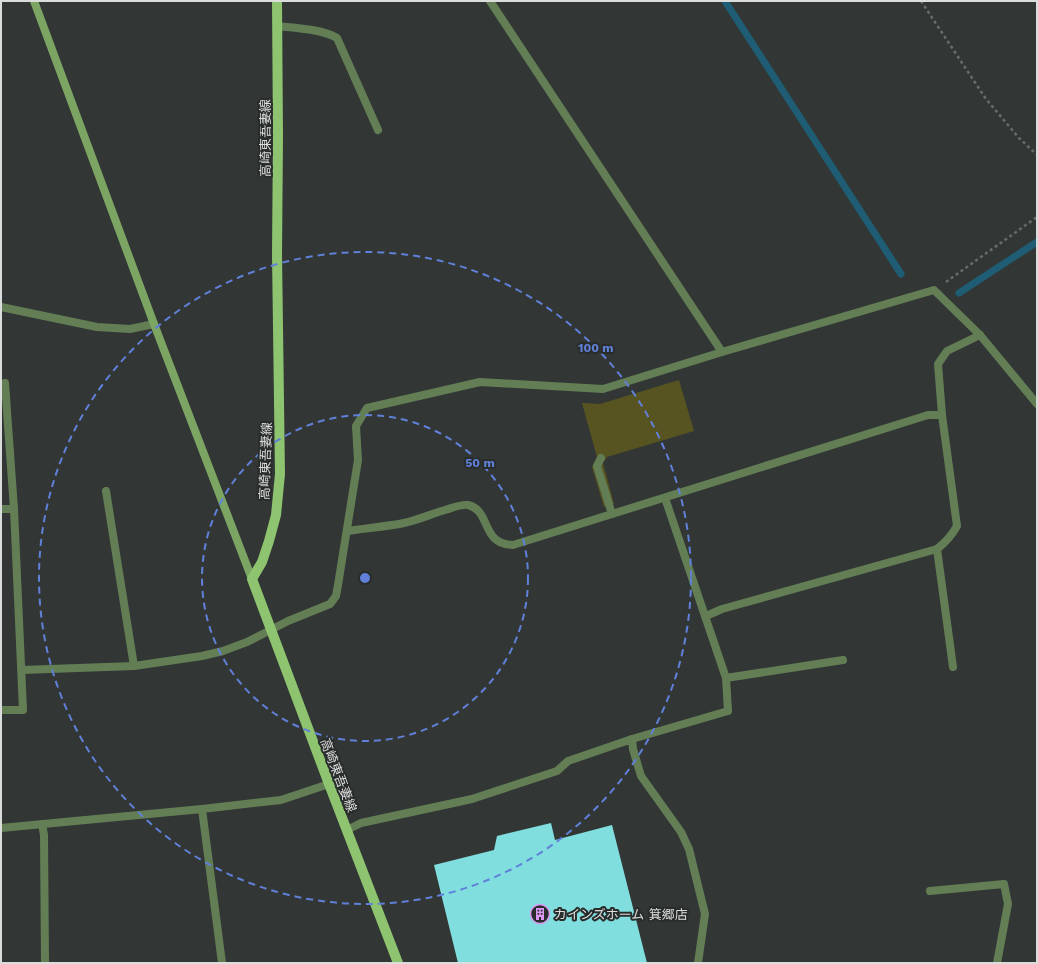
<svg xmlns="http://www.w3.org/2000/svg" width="1038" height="964" font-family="'Work Sans','Noto Sans JP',sans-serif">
<rect width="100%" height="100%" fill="#323735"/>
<path fill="#585421" d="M679 380 694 431 607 457 603 463 614 504 604 507 592 467 597 457 582 403 600 404Z"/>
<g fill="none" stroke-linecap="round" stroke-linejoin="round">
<g stroke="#1e5d74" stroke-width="7">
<path d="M725 1 901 274"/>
<path d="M959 293 1037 242"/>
</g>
</g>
<path fill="#80dedf" d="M551 823 555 840 612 825 647 963H458L434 865 494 850 497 836Z"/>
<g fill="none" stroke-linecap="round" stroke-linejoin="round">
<g stroke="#676b6a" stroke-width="2.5" stroke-dasharray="3 3" stroke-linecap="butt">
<path d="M921 1 986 99 1019 138 1037 155"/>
<path d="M946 282 1037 217"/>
</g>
<g stroke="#637e55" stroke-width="8">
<path d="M277 26C295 28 322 29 337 38L378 130"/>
<path d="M601 458 597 466 612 514"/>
<path d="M106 491 134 666"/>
<path d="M937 549 953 667"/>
<path d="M726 678 843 660"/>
<path d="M202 809 222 963"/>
<path d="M347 830 361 823 472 799 557 771 568 761 632 739 633 749 641 776 681 832 689 849 705 914 698 963"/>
<path d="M930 891 1004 884 1008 904 997 963"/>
</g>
<g stroke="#637e55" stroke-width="8">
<path d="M490 1 722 352"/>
<path d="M1 307 97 327 130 329 154 324"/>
<path d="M1 509H14"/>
<path d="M347 531C365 528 385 527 404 523 418 520 431 514 445 510 452 508 461 504 468 505 492 511 480 544 513 545L928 415H942"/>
<path d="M706 616 722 609 937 549C946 542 952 535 957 526L942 415 938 364 947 351 980 335"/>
<path d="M22 670 134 666 202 656 223 651 247 642 288 621 330 604 336 596 338 585 358 460 356 426 367 408 480 382 603 389 722 352 934 290 980 335 1037 404"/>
<path d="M1 710H23L14 509 5 383"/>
<path d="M632 739 728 711 726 678 665 498"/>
<path d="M42 824 44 835 45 963"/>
<path d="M1 828 202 809 281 800 329 784"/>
</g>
<path stroke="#7ca564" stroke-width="8" d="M34 1 154 324 252 579"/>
<path stroke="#8ec46f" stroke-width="10" d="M277 1 278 136 277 254 280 474 276 515 269 541 262 562 252 579 329 784 398 963"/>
</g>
<g fill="none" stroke="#6080d9" stroke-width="2" stroke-dasharray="7 5">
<circle cx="365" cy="578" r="163"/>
<circle cx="365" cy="578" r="326"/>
</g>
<defs>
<symbol id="building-ring" viewBox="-11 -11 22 22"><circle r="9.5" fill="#282d2b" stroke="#dc99f4" stroke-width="1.5"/><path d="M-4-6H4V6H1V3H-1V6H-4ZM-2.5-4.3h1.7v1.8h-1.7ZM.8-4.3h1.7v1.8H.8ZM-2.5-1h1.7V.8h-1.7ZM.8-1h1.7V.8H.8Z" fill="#dc99f4"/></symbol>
</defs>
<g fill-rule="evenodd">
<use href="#building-ring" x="529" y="903" width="22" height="22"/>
</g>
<g text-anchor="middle" stroke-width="4" stroke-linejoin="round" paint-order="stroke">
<g font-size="13" fill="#dbdddc" stroke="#282d2b">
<text transform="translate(265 138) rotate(-90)" y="5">高崎東吾妻線</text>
<text transform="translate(265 461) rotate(-88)" y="5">高崎東吾妻線</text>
<text transform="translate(339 775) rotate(69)" y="5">高崎東吾妻線</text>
</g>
<g font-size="13" fill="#dbdddc" stroke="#282d2b" text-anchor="start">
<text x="554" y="919">カインズホーム 箕郷店</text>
</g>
</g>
<circle cx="365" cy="578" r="6" fill="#6080d9" stroke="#282d2b" stroke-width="2"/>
<g font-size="12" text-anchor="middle" font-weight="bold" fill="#6080d9" stroke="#282d2b" stroke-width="4" stroke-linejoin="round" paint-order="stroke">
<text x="596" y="352">100 m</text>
<text x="480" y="467">50 m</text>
</g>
<rect width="1038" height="964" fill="none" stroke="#dbdddc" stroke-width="4"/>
</svg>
